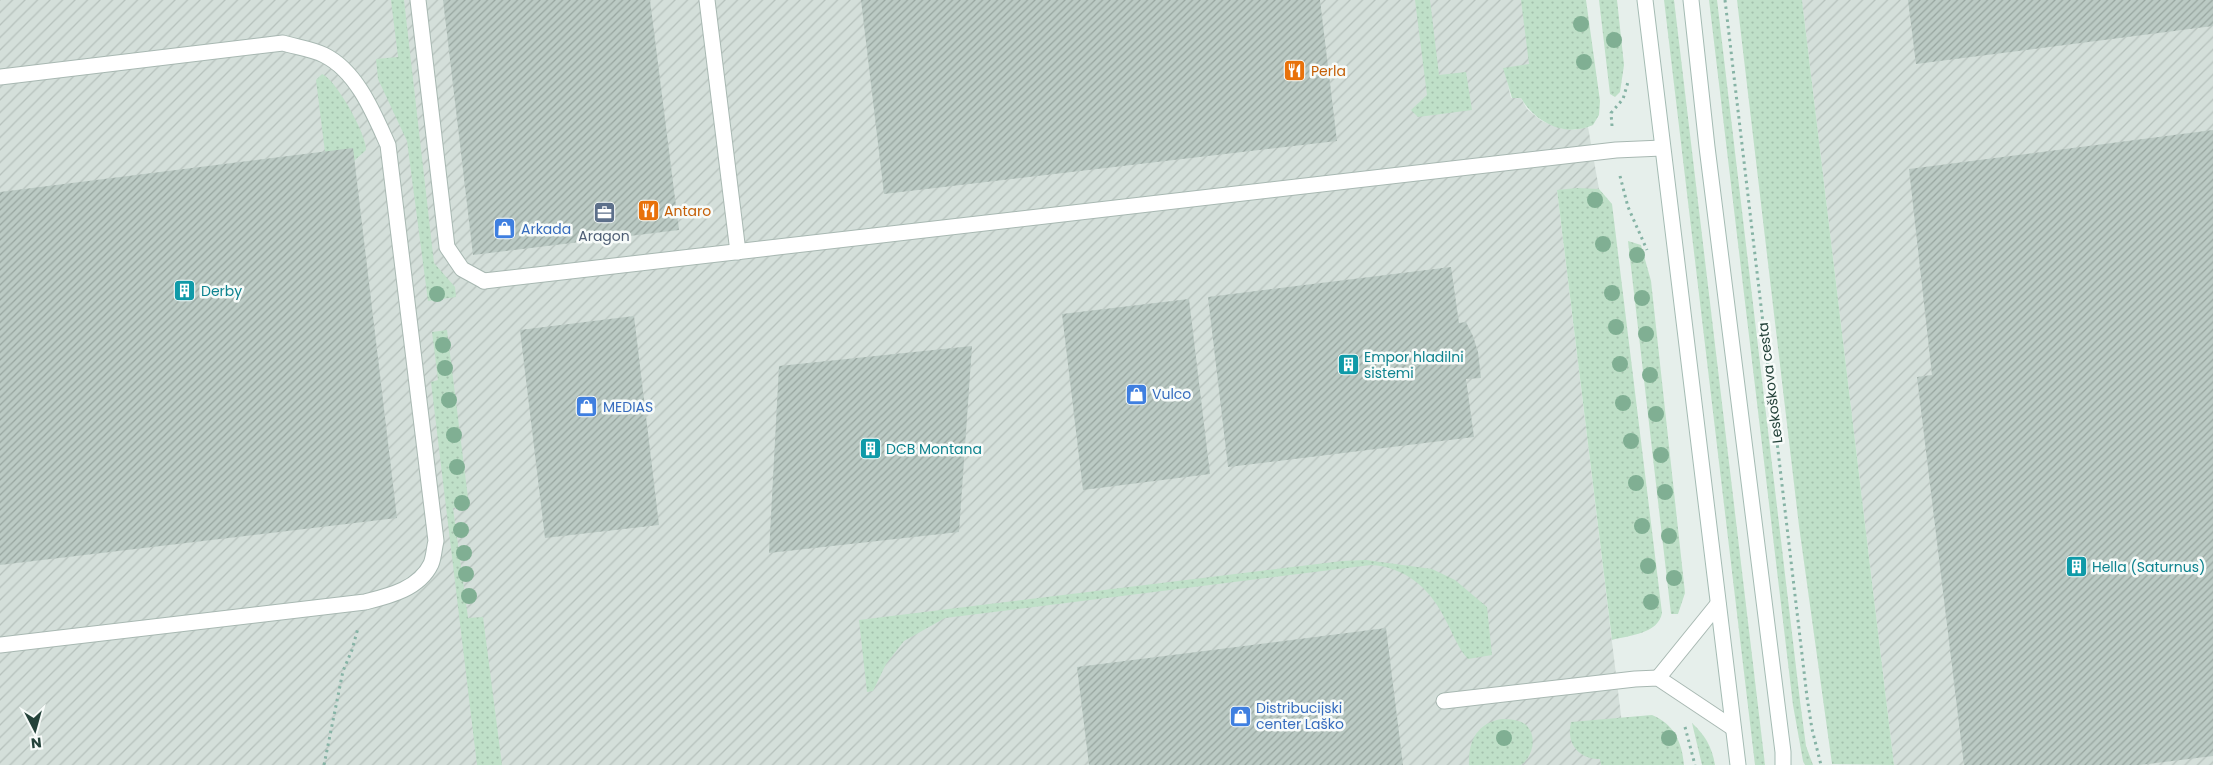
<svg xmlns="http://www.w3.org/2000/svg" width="2213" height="765" font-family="Poppins,sans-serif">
<defs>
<pattern id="industrial-furrows" width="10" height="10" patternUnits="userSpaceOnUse" patternTransform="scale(1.25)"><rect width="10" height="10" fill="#d4dfda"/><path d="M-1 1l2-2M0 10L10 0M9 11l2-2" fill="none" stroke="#b6c1bc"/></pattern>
<pattern id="grass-dots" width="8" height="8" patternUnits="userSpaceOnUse" patternTransform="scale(1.25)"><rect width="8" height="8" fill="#bfe0c8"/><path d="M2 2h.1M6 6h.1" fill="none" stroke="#a4c1ad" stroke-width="1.8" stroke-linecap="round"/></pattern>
<pattern id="building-hatch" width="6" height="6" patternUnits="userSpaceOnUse" patternTransform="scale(1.25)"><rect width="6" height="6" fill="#bbcac4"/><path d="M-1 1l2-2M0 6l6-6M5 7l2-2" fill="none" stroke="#98a6a0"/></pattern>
</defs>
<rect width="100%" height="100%" fill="#e6efeb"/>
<g fill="url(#industrial-furrows)">
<path d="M0 0H1533L1540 64 1504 68 1511 98H1521L1527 109 1542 121 1559 128 1574 130 1588 127 1599 189 1557 190 1627 765H0Z"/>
<path d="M1802 0H2213V765H1894Z"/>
</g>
<g fill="url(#grass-dots)">
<path d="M391 0H404L434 263 455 287 456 297 428 301 407 141 378 79 376 59 398 57Z"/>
<path d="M1415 0H1430L1439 75 1466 72 1472 110 1418 117 1411 110 1427 95Z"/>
<path d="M1521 0H1586L1600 101 1599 115 1593 125C1565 138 1535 122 1521 98H1512L1503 68 1529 64Z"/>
<path d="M1599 0H1617L1624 65 1620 92 1615 97 1610 94Z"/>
<path d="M1664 0H1674L1765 765H1755Z"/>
<path d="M1709 0H1717L1800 701 1806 746 1813 765H1805L1803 761 1793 705Z"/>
<path d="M1737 0H1802L1894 765 1832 764 1799 526Z"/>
<path d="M322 74C337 81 366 134 366 150L354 161 325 152 316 80Z"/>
<path d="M1577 188 1599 189 1612 204 1662 613C1658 634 1630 635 1612 640L1557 190Z"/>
<path d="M1628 241 1641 245 1651 281 1685 593 1678 614H1671Z"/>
<path d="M447 330 469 506 453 508 468 618 483 617 502 765H477L431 382 438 380 432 332Z"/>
<path d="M1366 560 1432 569 1455 580 1487 607 1492 655 1468 659C1457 647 1453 633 1445 619 1430 588 1405 567 1371 565L945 618 904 641 886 664 873 691 867 692 859 620 1342 561Z"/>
<path d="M1652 715C1674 724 1682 742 1684 765H1601L1600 759C1578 759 1566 743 1571 722Z"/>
<path d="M1502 719C1510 719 1519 720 1525 724 1538 735 1533 757 1521 765H1469C1468 741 1477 723 1502 719Z"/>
<path d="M1692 723C1705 735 1712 747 1715 765H1702Z"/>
</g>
<g fill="url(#building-hatch)">
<path d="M443 0H650L679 230 473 255Z"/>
<path d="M861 0H1320L1337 141 884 194Z"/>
<path d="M1908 0H2213V26L1916 64Z"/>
<path d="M2213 130V756L2140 765H1964L1917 377 1932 375 1909 169Z"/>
<path d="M353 148 397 518 0 565V192Z"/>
<path d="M1451 267 1459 323 1466 322 1473 336 1478 352 1481 378 1466 379 1474 437 1228 467 1208 297Z"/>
<path d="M1189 299 1210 474 1083 490 1062 314Z"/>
<path d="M634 316 659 525 545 538 520 330Z"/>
<path d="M972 346 959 532 769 553 779 366Z"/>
<path d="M1386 628 1403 765H1089L1077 667Z"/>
</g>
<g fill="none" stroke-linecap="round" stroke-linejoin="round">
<defs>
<g id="lane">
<path d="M418 0 447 247 462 269 484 281"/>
<path d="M0 77 283 43C296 47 312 49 324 55 357 71 374 114 388 145L436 541C434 548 434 557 431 564 419 589 389 596 365 602L0 645"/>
</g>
<g id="street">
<path d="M707 0 738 252"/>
<path d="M484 281 1616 150 1662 148"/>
<path d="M1658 678 1718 604"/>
<path d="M1444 701 1635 679 1658 678 1733 728"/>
</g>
<g id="secondary">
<path d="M1645 0 1738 765"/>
<path d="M1691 0 1707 147 1783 752V765"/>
</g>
</defs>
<use href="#lane" stroke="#a8b8b2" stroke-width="17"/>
<use href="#street" stroke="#a8b8b2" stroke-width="17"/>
<use href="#secondary" stroke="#a4bbb3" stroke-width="17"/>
<g stroke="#86b3a5" stroke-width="3" stroke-dasharray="2.5 4" stroke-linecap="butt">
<path d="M1725 0 1807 697 1812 729 1821 765"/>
<path d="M1612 126 1611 113 1623 99 1628 82"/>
<path d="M1620 176 1628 207 1647 250"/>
<path d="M1685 727 1695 765"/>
<path d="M324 765 343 671 352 650 358 628"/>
</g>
<use href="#lane" stroke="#fff" stroke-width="15"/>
<use href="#street" stroke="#fff" stroke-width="15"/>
<use href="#secondary" stroke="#fff" stroke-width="15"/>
</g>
<g fill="#80af93">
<circle cx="1581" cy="24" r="8"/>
<circle cx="1614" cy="40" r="8"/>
<circle cx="1584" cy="62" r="8"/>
<circle cx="1595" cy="200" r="8"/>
<circle cx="1603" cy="244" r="8"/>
<circle cx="1637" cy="255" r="8"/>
<circle cx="1612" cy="293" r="8"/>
<circle cx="437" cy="294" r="8"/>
<circle cx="1642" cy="298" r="8"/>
<circle cx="1616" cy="327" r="8"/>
<circle cx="1646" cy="334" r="8"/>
<circle cx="443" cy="345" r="8"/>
<circle cx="1620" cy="364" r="8"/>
<circle cx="445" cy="368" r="8"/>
<circle cx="1650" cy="375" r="8"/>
<circle cx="449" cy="400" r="8"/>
<circle cx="1623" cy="403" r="8"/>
<circle cx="1656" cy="414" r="8"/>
<circle cx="454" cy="435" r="8"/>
<circle cx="1631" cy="441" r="8"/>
<circle cx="1661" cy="455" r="8"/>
<circle cx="457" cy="467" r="8"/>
<circle cx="1636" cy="483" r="8"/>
<circle cx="1665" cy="492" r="8"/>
<circle cx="462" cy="503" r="8"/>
<circle cx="1642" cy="526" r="8"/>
<circle cx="461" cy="530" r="8"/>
<circle cx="1669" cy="536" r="8"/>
<circle cx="464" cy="553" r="8"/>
<circle cx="1648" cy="566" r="8"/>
<circle cx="466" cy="574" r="8"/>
<circle cx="1674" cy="578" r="8"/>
<circle cx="469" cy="596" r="8"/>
<circle cx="1651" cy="602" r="8"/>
<circle cx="1504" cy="738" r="8"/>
<circle cx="1669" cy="738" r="8"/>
</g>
<defs>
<symbol id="restaurant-square" viewBox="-11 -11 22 22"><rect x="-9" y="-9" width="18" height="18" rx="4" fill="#e8710a" stroke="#f7fbf9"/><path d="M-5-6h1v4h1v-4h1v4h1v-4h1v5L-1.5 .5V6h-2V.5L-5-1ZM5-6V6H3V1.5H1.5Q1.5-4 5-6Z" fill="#fff"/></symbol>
<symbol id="office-square" viewBox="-11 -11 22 22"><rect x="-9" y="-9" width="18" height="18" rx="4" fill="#5c6f8a" stroke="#f7fbf9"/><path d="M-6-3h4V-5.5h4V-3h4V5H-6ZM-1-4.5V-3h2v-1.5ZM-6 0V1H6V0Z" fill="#fff"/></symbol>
<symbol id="shop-square" viewBox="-11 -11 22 22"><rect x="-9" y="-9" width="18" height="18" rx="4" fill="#3f7fe0" stroke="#f7fbf9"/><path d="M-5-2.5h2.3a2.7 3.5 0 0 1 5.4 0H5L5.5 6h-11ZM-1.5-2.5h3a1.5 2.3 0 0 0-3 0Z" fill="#fff"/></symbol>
<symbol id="building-square" viewBox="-11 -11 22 22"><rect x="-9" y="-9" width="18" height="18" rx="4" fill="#0f9aa8" stroke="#f7fbf9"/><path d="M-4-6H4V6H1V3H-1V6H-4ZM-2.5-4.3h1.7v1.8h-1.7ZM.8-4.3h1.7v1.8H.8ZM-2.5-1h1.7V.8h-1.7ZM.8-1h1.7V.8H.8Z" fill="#fff"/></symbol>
</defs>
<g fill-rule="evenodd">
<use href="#restaurant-square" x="1282" y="58" width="25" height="25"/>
<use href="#restaurant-square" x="636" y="198" width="25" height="25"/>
<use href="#office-square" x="592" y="200" width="25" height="25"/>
<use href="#shop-square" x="492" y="216" width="25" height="25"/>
<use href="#building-square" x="172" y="278" width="25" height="25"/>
<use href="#building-square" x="1336" y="352" width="25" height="25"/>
<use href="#shop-square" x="1124" y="382" width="25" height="25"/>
<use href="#shop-square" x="574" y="394" width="25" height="25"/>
<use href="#building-square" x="858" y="436" width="25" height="25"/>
<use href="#building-square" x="2064" y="554" width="25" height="25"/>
<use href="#shop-square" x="1228" y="704" width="25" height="25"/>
</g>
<g text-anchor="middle" stroke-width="5" stroke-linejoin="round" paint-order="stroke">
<g font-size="14" fill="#c56008" stroke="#f7fbf9" text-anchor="start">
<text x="1311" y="76">Perla</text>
<text x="664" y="216">Antaro</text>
</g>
<g font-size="14" fill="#366cbe" stroke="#f7fbf9" text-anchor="start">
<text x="521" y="234">Arkada</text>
<text x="1152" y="399">Vulco</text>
<text x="603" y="412">MEDIAS</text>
<text x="1256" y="713">Distribucijski<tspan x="1256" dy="16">center Laško</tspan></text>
</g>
<g font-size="14" fill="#4e5e75" stroke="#f7fbf9">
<text x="604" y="241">Aragon</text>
</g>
<g font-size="14" fill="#0d838f" stroke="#f7fbf9" text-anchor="start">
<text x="201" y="296">Derby</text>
<text x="1364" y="362">Empor hladilni<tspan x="1364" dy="16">sistemi</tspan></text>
<text x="886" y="454">DCB Montana</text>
<text x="2092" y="572">Hella (Saturnus)</text>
</g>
<g font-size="14" fill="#24423a" stroke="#f7fbf9">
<text transform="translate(1770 383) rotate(-97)" y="5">Leskoškova cesta</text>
</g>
</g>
<g transform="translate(35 730) rotate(174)" stroke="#f7fbf9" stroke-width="4" paint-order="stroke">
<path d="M0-4L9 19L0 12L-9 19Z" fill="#24423a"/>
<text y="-8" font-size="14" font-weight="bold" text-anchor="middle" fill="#24423a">N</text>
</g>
</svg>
